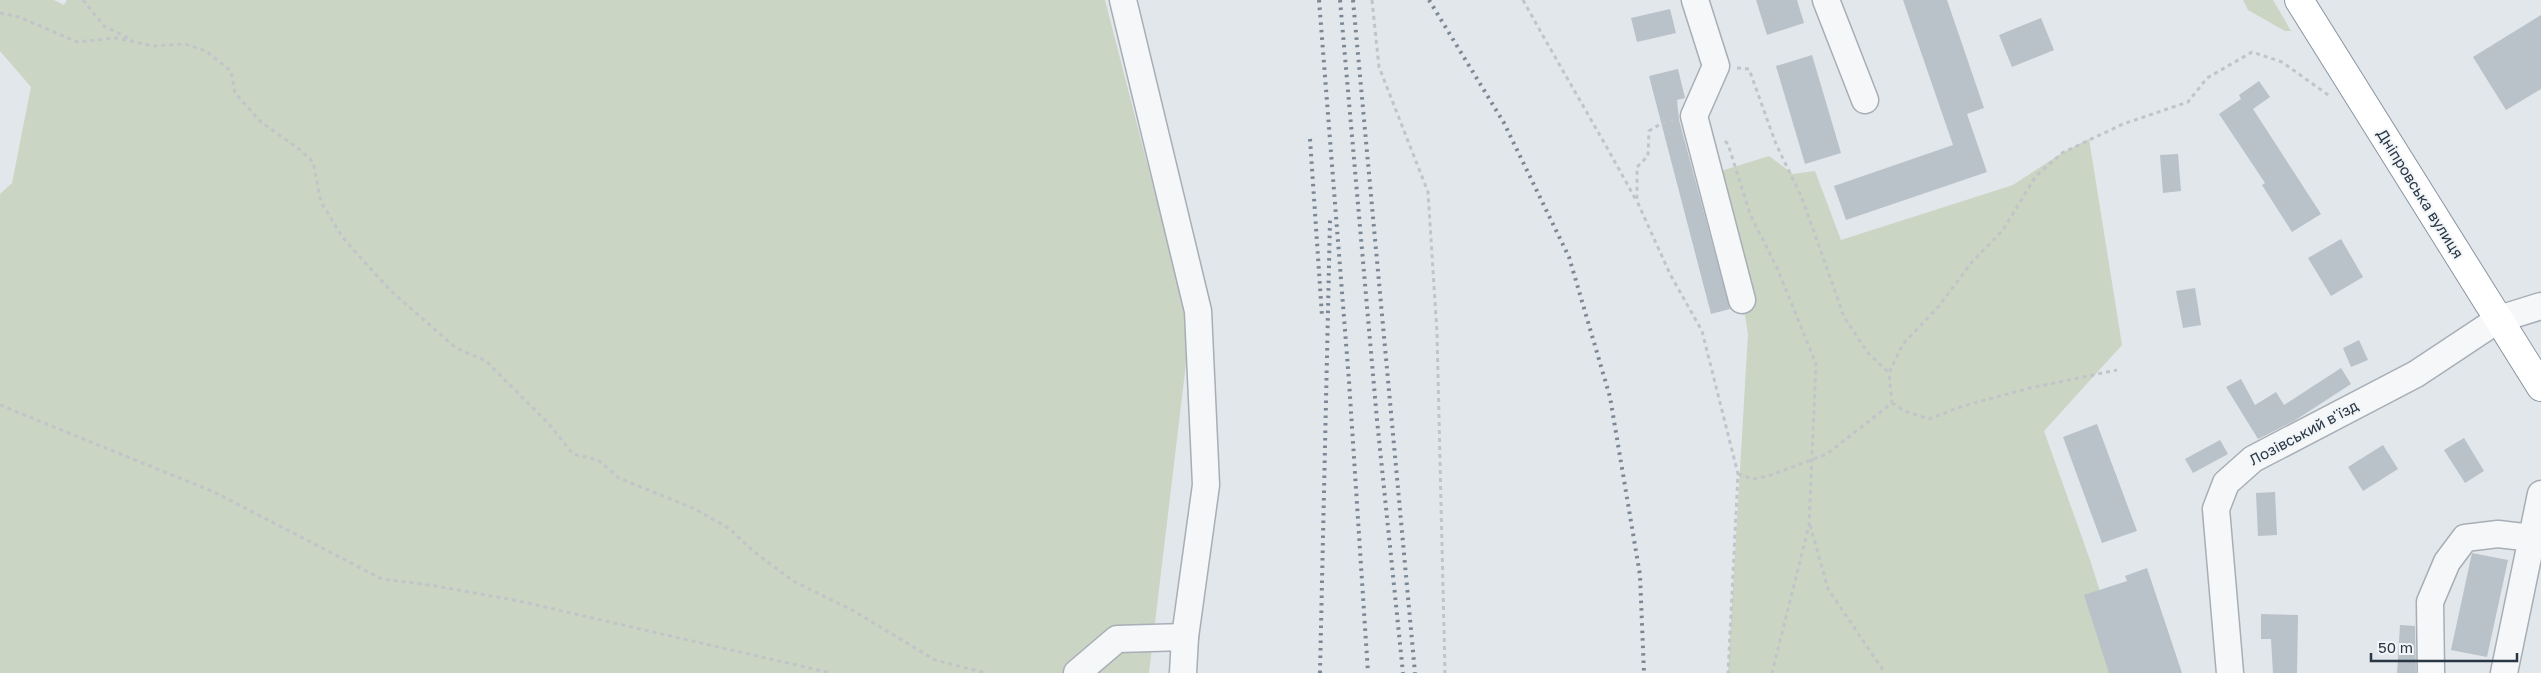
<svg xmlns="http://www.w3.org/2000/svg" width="2541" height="673" font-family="'Golos Text',sans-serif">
<rect width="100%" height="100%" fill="#e2e7eb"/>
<g fill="#cad5c3">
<path d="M0 0H54L64 5 67 0H1105L1190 330 1149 673H0V194L12 183 31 87 0 51Z"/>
<path d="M2243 0H2273L2291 31H2285L2248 10Z"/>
<path d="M2089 139 2122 345 2044 431 2090 560 2126 673H1728L1748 334 1721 171 1769 156 1793 174 1815 171 1841 240 2013 185 2062 153Z"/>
</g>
<g fill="#b9c1c9">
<path d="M1756 0H1797L1804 23 1767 35Z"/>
<path d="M1903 0H1947L1984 108 1967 114 1987 172 1846 220 1834 186 1953 145Z"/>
<path d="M1670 9 1676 33 1637 42 1631 18Z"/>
<path d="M2541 15V89L2506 110 2473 57Z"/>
<path d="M2041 18 2054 50 2012 67 1999 35Z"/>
<path d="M1812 55 1841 153 1805 164 1776 66Z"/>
<path d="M1678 69 1685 98 1677 100 1679 120 1730 309 1711 314 1649 76Z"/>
<path d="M2259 81 2270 97 2253 109 2321 214 2292 232 2262 185 2265 183 2219 114 2241 99 2239 95Z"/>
<path d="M2178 154 2181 191 2163 193 2160 155Z"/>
<path d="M2341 239 2363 277 2331 296 2308 258Z"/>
<path d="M2195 288 2201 325 2183 328 2176 291Z"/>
<path d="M2359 340 2368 360 2351 367 2343 348Z"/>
<path d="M2341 368 2351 384 2294 421 2258 439 2226 387 2241 379 2255 405 2276 392 2284 405Z"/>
<path d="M2097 424 2137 531 2102 543 2063 437Z"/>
<path d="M2464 438 2484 471 2465 483 2444 450Z"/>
<path d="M2220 440 2228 454 2193 473 2185 459Z"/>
<path d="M2383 445 2398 469 2363 491 2348 467Z"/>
<path d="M2275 492 2277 535 2258 536 2256 493Z"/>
<path d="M2472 553 2508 560 2487 657 2451 650Z"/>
<path d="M2147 568 2182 673H2109L2084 595 2127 581 2125 576Z"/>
<path d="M2261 614 2298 615 2297 673H2273L2271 639H2261Z"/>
<path d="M2400 625 2415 626 2416 673H2397Z"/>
</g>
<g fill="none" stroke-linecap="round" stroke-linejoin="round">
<defs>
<g id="minor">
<path d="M1123 0 1198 311 1206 485 1185 637 1183 673"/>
<path d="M1695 0 1716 66 1694 116 1742 300"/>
<path d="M1826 0 1865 100"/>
<path d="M1077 673 1117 639 1185 637"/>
<path d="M2230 673 2216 509 2226 483 2253 459 2416 374 2499 319 2541 306"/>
<path d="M2431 673 2430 602 2447 562 2465 538 2498 534 2532 538"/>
<path d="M2504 673 2541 494"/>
</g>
<path id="highway" d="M2299 0 2541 387"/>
</defs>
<use href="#minor" stroke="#a7aeb6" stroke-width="29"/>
<use href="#highway" stroke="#8996a3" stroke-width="30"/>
<g stroke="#c0c5ca" stroke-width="3" stroke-dasharray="4 4" stroke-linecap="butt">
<path d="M83 0 104 26 132 40"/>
<path d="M1372 0 1379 67 1428 192 1437 333 1445 673"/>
<path d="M1523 0C1560 67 1599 132 1636 200"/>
<path d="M0 13 19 17 77 42 116 38 153 46 185 44 206 51 231 71 235 93 261 122 299 149 313 162 321 202 343 238 369 267 390 290 456 348 486 361 549 424 573 454 598 460 619 478 695 509 730 529 753 551 793 581 854 611 935 660 986 673"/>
<path d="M1737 68 1749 69 1776 144 1802 198 1844 317 1868 353 1889 373"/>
<path d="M1674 120 1662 123 1649 131 1648 156 1637 167V201L1670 274 1702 331 1738 474 1728 673"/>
<path d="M1725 141 1728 144 1750 214 1778 270 1816 364 1809 525 1772 673"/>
<path d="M1892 403 1905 411 1929 419 1963 406 2030 388 2117 370"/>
<path d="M0 405 214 492 382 579 436 586 519 601 831 673"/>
<path d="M1738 474 1753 479 1771 475 1827 454 1892 403 1889 373 1903 344 1939 306 1972 262 2003 230 2036 176 2062 153 2123 124 2188 102 2207 78 2252 52 2282 62 2331 97"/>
<path d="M1810 525 1828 589 1885 673"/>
</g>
<use href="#minor" stroke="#f5f7f9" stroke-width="26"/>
<use href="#highway" stroke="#fff" stroke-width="28"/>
<g stroke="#7a8896" stroke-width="4" stroke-dasharray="2.5 5" stroke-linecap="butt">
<path d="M1319 0 1349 381 1368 673"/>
<path d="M1340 0 1377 420 1403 673"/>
<path d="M1353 0 1415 673"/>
<path d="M1429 0 1504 123 1569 257 1610 397 1640 575 1644 673"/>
<path d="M1310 139 1322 316"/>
<path d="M1320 673 1330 220"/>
</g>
</g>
<g text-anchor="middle" stroke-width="4" stroke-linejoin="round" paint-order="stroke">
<g font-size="15" fill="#293644" stroke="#f2f5f8">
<text transform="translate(2420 194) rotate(58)" y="5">Дніпровська вулиця</text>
<text transform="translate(2304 433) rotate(-28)" y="5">Лозівський в'їзд</text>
</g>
</g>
<path d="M2371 653v8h146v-8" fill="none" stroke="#293644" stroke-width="2.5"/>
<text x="2378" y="653" font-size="15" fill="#293644" stroke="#f2f5f8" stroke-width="4" paint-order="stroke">50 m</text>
</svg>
